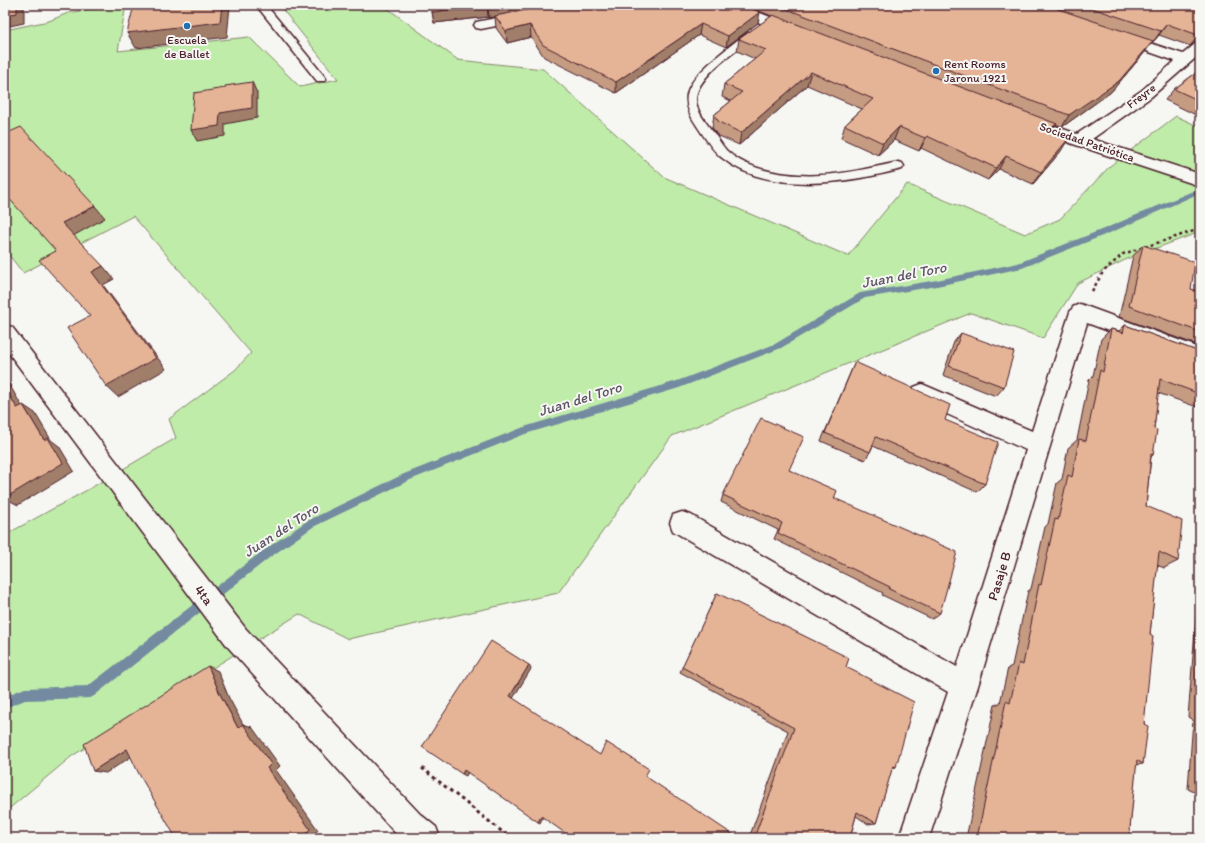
<svg xmlns="http://www.w3.org/2000/svg" width="1205" height="843" font-family="Itim,sans-serif">
<rect width="100%" height="100%" fill="#f6f6f2"/>
<filter id="ink" filterUnits="userSpaceOnUse"><feTurbulence type="fractalNoise" baseFrequency=".025" numOctaves="2"/><feDisplacementMap in="SourceGraphic" scale="8" xChannelSelector="R" yChannelSelector="G"/><feConvolveMatrix kernelMatrix="1 2 1 2 8 2 1 2 1" color-interpolation-filters="sRGB"/></filter>
<g filter="url(#ink)">
<path fill="#bfeca9" stroke="#84866a" d="M112 5H126L118 51 249 37 300 87 338 79 279 5H383L458 60 543 69 664 177 848 256 907 184 1025 234 1060 219 1110 166 1176 116 1200 127V232L1127 259 1078 283 1043 338 971 313 672 436 558 593 348 639 299 614 72 756 5 812V535L89 489 176 438 169 419 235 370 251 353 133 216 23 273 5 250V30L49 21 68 13Z"/>
<g fill="none" stroke-linecap="round" stroke-linejoin="round">
<path fill="#738aa1" fill-rule="evenodd" d="M1200 188V193L1112 232 1022 268 937 286 865 298 781 348 679 388 525 434 410 480 313 527 269 558 94 696 90 698 25 700 5 708V696L25 688 88 686 261 552 307 521 404 474 524 427 677 381 775 344 860 293 937 280 1018 263 1106 228Z"/>
<defs>
<g id="lane">
<path d="M256 5H266L325 77 326 79 325 81H317Z"/>
<path d="M755 30 758 31 760 33 758 35C740 48 707 69 698 90 692 105 701 116 710 128 716 135 720 143 726 150 741 165 767 172 787 174 824 179 862 170 898 162L902 163 904 166 902 169C848 183 768 196 721 157 711 149 704 136 697 126 677 97 688 83 711 62 720 54 744 33 755 30Z"/>
</g>
<g id="street">
<path d="M561 5H588L586 8 481 29 476 28 474 25 476 22Z"/>
<path d="M721 5H740L798 28 800 31 798 34 793 35 788 34 723 8Z"/>
<path d="M1120 33 1183 54 1195 44 1200 43V54L1151 97 1092 139 1200 174V186L1073 144 1019 123 1017 120 1019 117 1025 115 1077 134 1141 91 1175 61 1115 40 1113 37 1115 34Z"/>
<path d="M1080 304 1200 348V365L1087 323 978 686 929 838H899L948 692 673 531 670 523 673 515 682 512 691 515 957 667 1026 450 914 399 911 393 914 387 922 384 1032 431 1070 312 1073 307Z"/>
</g>
<path id="secondary" d="M5 325 12 327 246 629 420 814 436 827 440 838H401L398 836 228 647 5 348Z"/>
</defs>
<use href="#lane" stroke="#4a1f2b" stroke-width="3"/>
<use href="#street" stroke="#4a1f2b" stroke-width="3"/>
<use href="#secondary" stroke="#4a1f2b" stroke-width="3"/>
<path stroke="#4a1f2b" stroke-width="2.5" stroke-dasharray="3 3" stroke-linecap="butt" d="M1092 291 1103 272 1123 254 1200 229"/>
<path stroke="#4a1f2b" stroke-width="3" stroke-dasharray="3.5 3.5" stroke-linecap="butt" d="M422 768 510 838"/>
<use href="#lane" fill="#f6f6f2" fill-rule="evenodd"/>
<use href="#street" fill="#f6f6f2" fill-rule="evenodd"/>
<use href="#secondary" fill="#f6f6f2" fill-rule="evenodd"/>
</g>
<g fill="#c59b82" stroke="#4a1f2b">
<path d="M431 5H742L758 23 726 47 699 35 616 93 544 57 531 37 507 43 496 28 495 17 489 18 488 17 434 23Z"/>
<path d="M744 5H1200V42L1195 43 1190 46 1159 35 1153 42H1152L1145 52 1111 92 1062 127 1056 124 1052 131 1061 151 1033 184 999 169 988 180 921 148 919 151 894 140 878 155 841 138 845 125 862 109 807 85 739 145 717 135 712 127 714 115 731 101 722 97 724 84 755 59 737 51 739 39 772 16Z"/>
<path d="M1200 64V117L1165 100 1174 89 1200 70 1196 69Z"/>
<path d="M1143 245 1191 289 1200 292V346L1119 317 1133 256Z"/>
<path d="M1125 325 1200 352V408L1158 393 1154 429 1153 455 1151 457 1146 506 1178 561 1164 568 1157 565 1150 634 1144 724 1143 764 1136 765 1129 838H966L995 705 1000 703 1008 668 1012 666 1028 591 1031 589 1045 527 1048 524 1057 483 1062 479 1068 448 1077 440 1089 380 1093 376 1101 339 1111 329 1119 331Z"/>
<path d="M961 333 1004 387 996 396 943 375 954 342Z"/>
<path d="M855 362 945 420 985 484 977 492 873 446 870 452 865 460 821 441 851 371Z"/>
<path d="M789 470 834 498 940 613 932 619 882 595 883 593 774 539 778 530 721 502 723 495Z"/>
<path d="M1200 580V795L1188 789 1193 720 1188 717 1199 581Z"/>
<path d="M717 593 846 667 896 767 892 768 876 823 868 824 856 816 850 838H749L788 731 680 672Z"/>
</g>
<g fill="#a07e6a" stroke="#4a1f2b">
<path d="M17 5H24V23L5 27V15Z"/>
<path d="M222 5H230V6L227 37 136 48 127 33Z"/>
<path d="M487 5 488 17 434 23 432 12Z"/>
<path d="M496 5H553L489 18 488 7Z"/>
<path d="M760 12 758 23 726 47 728 36Z"/>
<path d="M701 24 699 35 616 93V82Z"/>
<path d="M1167 24 1159 35 1153 42 1161 31Z"/>
<path d="M530 25 531 37 507 43 506 31Z"/>
<path d="M1200 34V35L1195 43 1190 46Z"/>
<path d="M1153 41 1145 52 1111 92 1062 127 1069 115Z"/>
<path d="M811 72 807 85 739 145 741 133Z"/>
<path d="M252 82 257 93V118L225 124V136L197 141 191 130Z"/>
<path d="M1057 124 1049 136V129Z"/>
<path d="M899 127 894 140 878 155 883 143Z"/>
<path d="M927 136 921 148 919 151 925 138Z"/>
<path d="M1069 138 1061 151 1033 184 1041 172Z"/>
<path d="M1006 156 999 169 988 180 996 168Z"/>
<path d="M95 206 105 218 73 236 62 223Z"/>
<path d="M103 266 114 279 103 285 166 369 118 397 106 386 92 272Z"/>
<path d="M5 377 28 417 17 408 5 388Z"/>
<path d="M23 405 35 413 51 440 59 446 74 471 18 505 5 498 44 440Z"/>
<path d="M529 665 531 669 512 700 510 696Z"/>
<path d="M208 666 218 671 229 698 243 724 252 727 280 766 276 770 318 830 310 838H302L238 728 220 694Z"/>
<path d="M127 749 140 751 106 773 93 771Z"/>
<path d="M464 770 468 772 466 776 462 774Z"/>
<path d="M541 816 543 817 540 823 538 822Z"/>
</g>
<g fill="#e5b497" stroke="#4a1f2b">
<path d="M5 5H17V13L5 15Z"/>
<path d="M134 5H222L220 22 127 33Z"/>
<path d="M431 5H496L488 7 487 5 432 12Z"/>
<path d="M552 5H742L760 12 728 36 701 24 616 82 543 45 530 25 506 31 495 16Z"/>
<path d="M776 5H1046L1153 41 1119 81 1069 115Z"/>
<path d="M1083 5H1200V34L1198 35 1167 24 1161 31Z"/>
<path d="M773 15 1057 124 1049 129 1069 138 1041 172 1006 156 996 168 927 136 925 138 899 127 883 143 845 125 873 99 811 72 741 133 719 122 714 115 742 92 724 84 766 50 739 39Z"/>
<path d="M1200 70V101L1174 89Z"/>
<path d="M252 82V108L220 113 219 126 191 130 194 93 225 88V86Z"/>
<path d="M21 127 95 206 62 223 103 266 92 272 156 358 106 386 67 328 90 316 39 260 56 251 5 194V134Z"/>
<path d="M1143 245 1195 262 1191 289 1200 292V332L1129 306Z"/>
<path d="M1125 325 1200 352V394L1160 379 1154 429 1157 430 1153 455 1151 454 1146 506 1182 521 1178 561 1159 552 1150 634 1153 636 1144 724 1148 726 1143 764 1137 760 1129 838H977L1006 701 1010 703 1019 663 1023 665 1039 584 1041 585 1055 519 1058 520 1068 475 1072 477 1079 439 1086 441 1100 370 1103 372 1111 329 1123 333Z"/>
<path d="M961 333 1014 352 1004 387 949 366Z"/>
<path d="M855 362 950 405 945 420 998 442 985 484 876 437 870 452 825 433Z"/>
<path d="M5 388 17 408 23 405 44 440 48 438 63 463 5 498Z"/>
<path d="M761 418 804 437 789 470 837 491 834 498 957 552 940 613 889 589 890 587 778 533 782 523 723 495Z"/>
<path d="M717 593 849 658 846 667 914 702 896 767 893 766 876 823 857 812 850 838H754L794 728 682 667Z"/>
<path d="M491 641 529 665 510 696 600 755 606 742 649 769 645 776 738 838H572L541 816 538 822 464 770 462 774 422 747Z"/>
<path d="M208 666 220 694 238 728 243 724 271 764 267 768 310 829 302 838H176L139 774 127 749 93 771 84 744Z"/>
</g>
</g>
<g fill="#1f6fb2" stroke="#f6f6f2" stroke-width="1.5">
<circle cx="187" cy="26" r="4"/>
<circle cx="936" cy="71" r="4"/>
</g>
<g text-anchor="middle" stroke-width="4" stroke-linejoin="round" paint-order="stroke">
<g font-size="12" fill="#4a1f2b" stroke="#f6f6f2">
<text x="187" y="44">Escuela<tspan x="187" dy="14">de Ballet</tspan></text>
<text x="944" y="68" text-anchor="start">Rent Rooms<tspan x="944" dy="14">Jaronu 1921</tspan></text>
</g>
<g font-size="12" fill="#4a1f2b" stroke="#f6f6f2">
<text transform="translate(1141 96) rotate(-37)" y="4">Freyre</text>
<text transform="translate(1087 142) rotate(19)" y="4">Sociedad Patriótica</text>
</g>
<g font-size="14" fill="#4a1f2b" stroke="#f6f6f2">
<text transform="translate(999 576) rotate(-73)" y="5">Pasaje B</text>
<text transform="translate(204 595) rotate(53)" y="5">4ta</text>
</g>
<g font-size="15" font-style="italic" fill="#5e5466" stroke="#f6f6f2">
<text transform="translate(904 275) rotate(-11)" y="5">Juan del Toro</text>
<text transform="translate(580 399) rotate(-17)" y="5">Juan del Toro</text>
<text transform="translate(281 530) rotate(-33)" y="5">Juan del Toro</text>
</g>
</g>
<rect width="1205" height="843" fill="none" stroke="#f6f6f2" stroke-width="20"/>
<rect x="10" y="10" width="1185" height="823" fill="none" stroke="#4a1f2b" stroke-width="1.5" filter="url(#ink)"/>
</svg>
